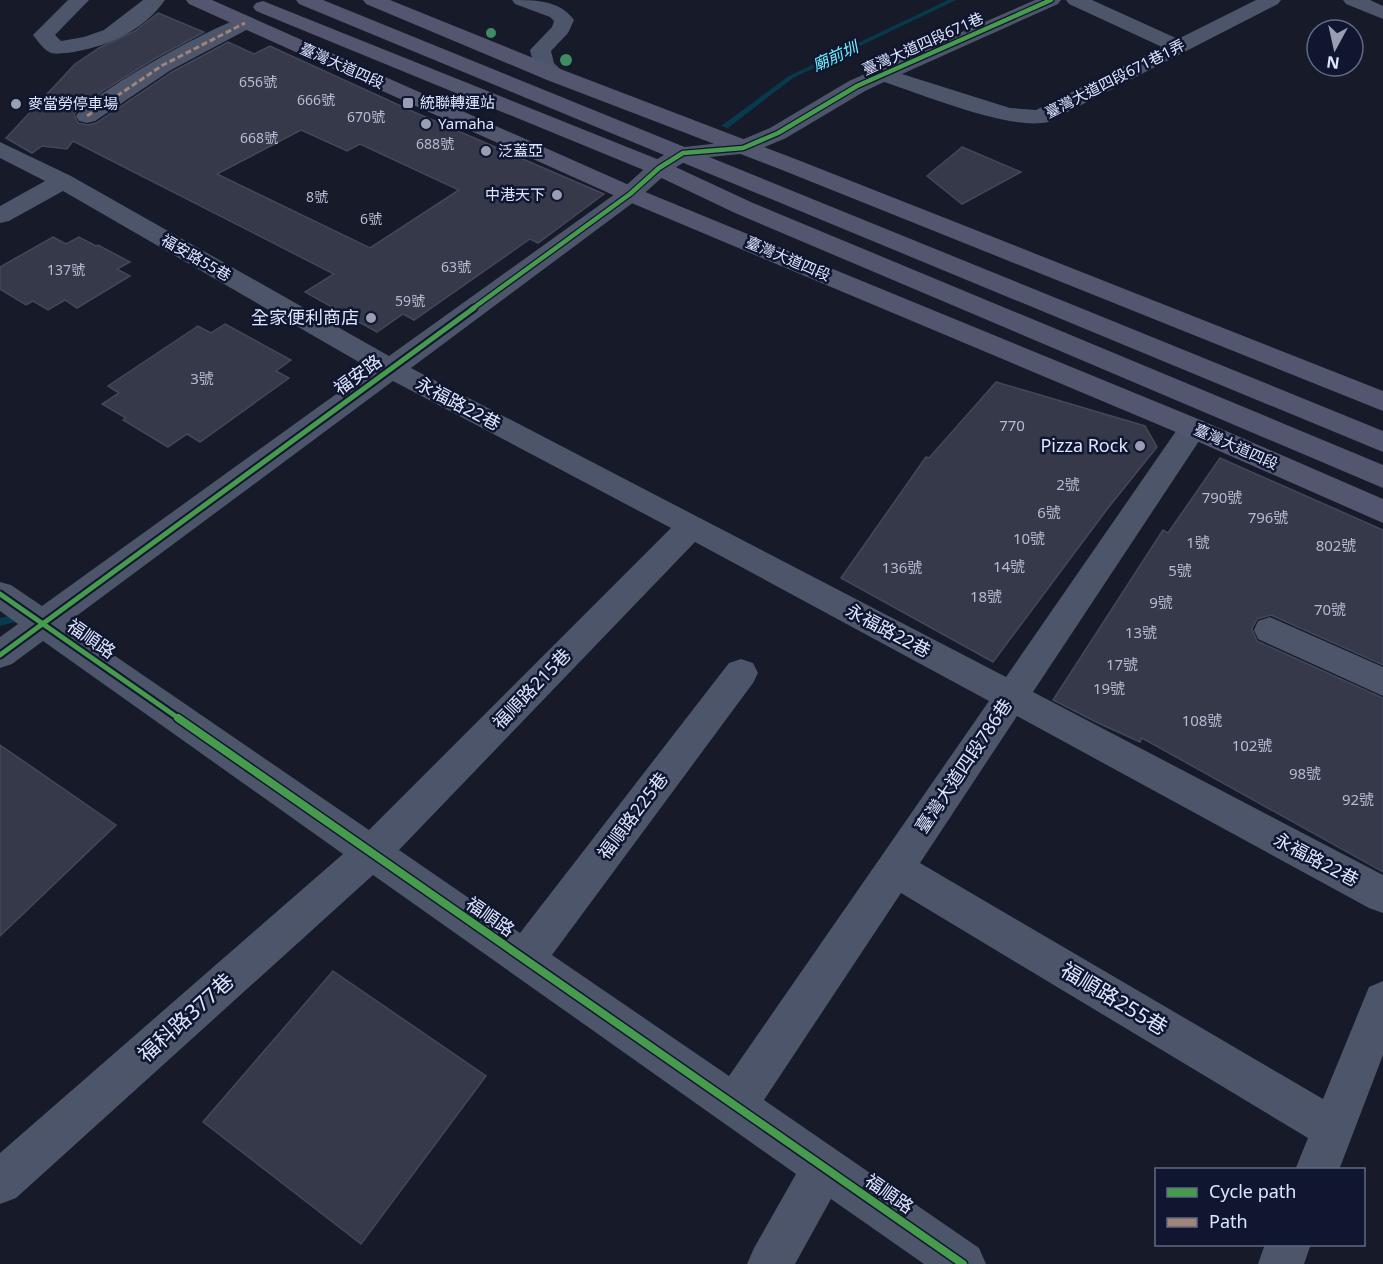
<svg xmlns="http://www.w3.org/2000/svg" width="1383" height="1264" font-family="'Noto Sans','Noto Sans TC',sans-serif">
<rect width="100%" height="100%" fill="#171a28"/>
<g fill="none" stroke-linecap="round" stroke-linejoin="round">
<g fill="#083a4d" fill-rule="evenodd">
<path d="M948 0H956L793 78 728 128 721 126 789 76Z"/>
<path d="M23 612 27 613 28 616 27 619 0 626V618Z"/>
</g>
</g>
<g fill="#363949" stroke="#42475b" stroke-width="1.5" fill-rule="evenodd">
<path d="M158 13 204 32 154 59 104 90 74 114 78 123 88 125 96 123 172 72 228 42 254 54 270 46 414 112 604 194 538 243 530 239 414 320 403 314 377 332 305 292 334 274 73 141 67 149 42 146 32 153 6 138 75 64 99 48 135 31ZM301 130 347 151 360 144 459 190 370 248 217 174Z"/>
<path d="M962 147 1021 172 962 204 927 176Z"/>
<path d="M53 237 66 244 79 237 96 246 98 245 130 262 117 269 130 276 77 308 65 300 48 310 33 301 26 305 0 289V267Z"/>
<path d="M225 324 291 360 276 371 289 378 200 442 187 434 168 447 123 420 126 418 102 404 119 393 108 386 198 326 211 333Z"/>
<path d="M996 382 1145 426 1157 447 1108 508 993 662 841 578 926 457 929 458Z"/>
<path d="M1220 458 1383 530V665L1271 615 1257 619 1252 629 1257 641 1383 698V872L1142 738 1140 742 1098 723 1053 700 1163 530 1168 533Z"/>
<path d="M0 745 116 825 0 936Z"/>
<path d="M333 971 486 1076 361 1244 203 1122Z"/>
</g>
<g fill="none" stroke-linecap="round" stroke-linejoin="round">
<g fill="#4c5569" fill-rule="evenodd">
<path d="M68 0H89L55 35 61 41 84 37 104 30 143 0H165C143 32 104 48 67 53 62 53 54 55 49 52 43 49 37 40 33 35Z"/>
<path d="M512 0C535 0 560 0 574 20L568 33 551 51 554 63 566 75 563 80C542 85 534 67 530 50L552 27 554 21 550 17 515 4Z"/>
<path d="M1035 0H1061L1058 4 902 74 1010 108 1036 110 1162 47 1069 4 1066 0H1092L1178 39 1256 0H1281L1278 4 1048 122C1010 131 924 95 884 82L865 91 786 138 751 153 689 159 667 173 638 199 411 368 1006 677 1183 421 1193 418 1203 421 1207 428 1203 435 1033 692 1383 875V913L1369 908 1017 716 920 863 1323 1099 1369 987 1383 981V1055L1339 1170H1295L1308 1138 901 893 764 1100 979 1248 986 1264H924L831 1199 795 1264H747L754 1248 796 1174 373 875 16 1198 0 1204V1153L343 854 43 641 12 664 0 668V637L18 624 0 611V582L11 585 42 606 371 369 63 191 9 221 0 223V206L45 181 0 158V142L71 176 389 356 622 189 651 163 675 148 739 141 770 128 849 81ZM393 381 671 528 369 830 67 623ZM695 542 989 701 729 1076 552 955 753 683 758 673 753 663 741 659 729 663 520 933 399 850Z"/>
<path d="M1343 0H1370L1383 6V19L1346 4Z"/>
<path d="M245 17 252 19 255 23 252 27 171 70 95 121 87 123 79 121 76 116C92 93 215 24 245 17Z"/>
<path d="M1270 617 1383 667V696L1258 639 1254 630 1258 621Z"/>
<path d="M1265 1244H1311L1304 1264H1258Z"/>
</g>
<g fill="#53566f" fill-rule="evenodd">
<path d="M186 0H212L638 189 1203 421 1383 499V523L1183 435 622 199 189 4Z"/>
<path d="M296 0H323L1383 431V452L299 4Z"/>
<path d="M363 0H390L563 70 798 160 1383 391V411L782 170 547 80 366 4Z"/>
<path d="M263 1 667 163 753 203 1383 465V488L735 213 651 173 256 11 253 7 256 3Z"/>
</g>
<path stroke="#a18479" stroke-width="3" stroke-dasharray="6 3" stroke-linecap="butt" d="M87 116 163 65 245 23"/>
<defs>
<path id="cycleway-far2" d="M472 309 630 194 659 168 683 153 743 148 778 133 857 86 1051 0"/>
<g id="cycleway-far1">
<path d="M0 594 181 720"/>
<path d="M0 655 474 308"/>
</g>
<path id="cycleway" d="M178 718 963 1264"/>
</defs>
<use href="#cycleway-far2" stroke="#10162f" stroke-width="7"/>
<use href="#cycleway-far1" stroke="#10162f" stroke-width="9"/>
<use href="#cycleway" stroke="#10162f" stroke-width="11"/>
<use href="#cycleway-far2" stroke="#469c4c" stroke-width="4.5"/>
<use href="#cycleway-far1" stroke="#469c4c" stroke-width="5"/>
<use href="#cycleway" stroke="#469c4c" stroke-width="8"/>
</g>
<g fill="#3f8c63">
<circle cx="491" cy="33" r="5"/>
<circle cx="566" cy="60" r="6"/>
</g>
<g fill="#989fb4" stroke="#10162f" stroke-width="2">
<rect x="402" y="97" width="12" height="12" rx="3"/>
<circle cx="16" cy="104" r="6"/>
<circle cx="426" cy="124" r="6"/>
<circle cx="486" cy="151" r="6"/>
<circle cx="557" cy="195" r="6"/>
<circle cx="371" cy="318" r="6"/>
<circle cx="1140" cy="446" r="6"/>
</g>
<g text-anchor="middle" stroke-width="5" stroke-linejoin="round" paint-order="stroke">
<g font-size="14" fill="#b4bbd2">
<text x="258" y="87">656號</text>
<text x="316" y="105">666號</text>
<text x="366" y="122">670號</text>
<text x="259" y="143">668號</text>
<text x="435" y="149">688號</text>
<text x="317" y="202">8號</text>
<text x="371" y="224">6號</text>
<text x="456" y="272">63號</text>
<text x="66" y="275">137號</text>
<text x="410" y="306">59號</text>
</g>
<g font-size="15" fill="#dee6ff" stroke="#10162f">
<text transform="translate(923 44) rotate(-24)" y="5">臺灣大道四段671巷</text>
<text transform="translate(342 66) rotate(24)" y="5">臺灣大道四段</text>
<text transform="translate(1115 79) rotate(-27)" y="5">臺灣大道四段671巷1弄</text>
<text transform="translate(196 258) rotate(30)" y="5">福安路55巷</text>
<text transform="translate(788 259) rotate(23)" y="5">臺灣大道四段</text>
<text transform="translate(1236 447) rotate(24)" y="5">臺灣大道四段</text>
</g>
<g font-size="15" fill="#dee6ff" stroke="#10162f" text-anchor="start">
<text x="420" y="108">統聯轉運站</text>
<text x="28" y="109">麥當勞停車場</text>
<text x="438" y="129">Yamaha</text>
<text x="498" y="156">泛蓋亞</text>
<text x="545" y="200" text-anchor="end">中港天下</text>
</g>
<g font-size="15" fill="#b4bbd2">
<text x="202" y="384">3號</text>
<text x="1012" y="431">770</text>
<text x="1068" y="490">2號</text>
<text x="1222" y="503">790號</text>
<text x="1049" y="518">6號</text>
<text x="1268" y="523">796號</text>
<text x="1029" y="544">10號</text>
<text x="1198" y="548">1號</text>
<text x="1336" y="551">802號</text>
<text x="1009" y="572">14號</text>
<text x="902" y="573">136號</text>
<text x="1180" y="576">5號</text>
<text x="986" y="602">18號</text>
<text x="1161" y="608">9號</text>
<text x="1330" y="615">70號</text>
<text x="1141" y="638">13號</text>
<text x="1122" y="670">17號</text>
<text x="1109" y="694">19號</text>
<text x="1202" y="726">108號</text>
<text x="1252" y="751">102號</text>
<text x="1305" y="779">98號</text>
<text x="1358" y="805">92號</text>
</g>
<g font-size="16" font-style="italic" fill="#6cf1ff" stroke="#10162f">
<text transform="translate(835 56) rotate(-25)" y="6">廟前圳</text>
</g>
<g font-size="18" fill="#dee6ff" stroke="#10162f" text-anchor="end">
<text x="359" y="324">全家便利商店</text>
<text x="1128" y="452">Pizza Rock</text>
</g>
<g font-size="18" fill="#dee6ff" stroke="#10162f">
<text transform="translate(358 375) rotate(-36)" y="6">福安路</text>
<text transform="translate(458 404) rotate(28)" y="6">永福路22巷</text>
<text transform="translate(888 631) rotate(28)" y="6">永福路22巷</text>
<text transform="translate(91 639) rotate(35)" y="6">福順路</text>
<text transform="translate(532 689) rotate(-46)" y="6">福順路215巷</text>
<text transform="translate(964 766) rotate(-56)" y="6">臺灣大道四段786巷</text>
<text transform="translate(633 816) rotate(-53)" y="6">福順路225巷</text>
<text transform="translate(1316 860) rotate(28)" y="6">永福路22巷</text>
<text transform="translate(490 917) rotate(35)" y="6">福順路</text>
<text transform="translate(889 1194) rotate(35)" y="6">福順路</text>
</g>
<g font-size="21" fill="#dee6ff" stroke="#10162f">
<text transform="translate(1114 999) rotate(31)" y="7">福順路255巷</text>
<text transform="translate(186 1018) rotate(-42)" y="7">福科路377巷</text>
</g>
</g>
<rect x="1155" y="1168" width="210" height="78" fill="#10162f" stroke="#626982" stroke-width="1.5"/>
<rect x="1167" y="1188" width="30" height="9" fill="#469c4c" stroke="#626982" stroke-width="1.5"/>
<text x="1209" y="1198" font-size="18" fill="#dee6ff">Cycle path</text>
<rect x="1167" y="1218" width="30" height="9" fill="#a18479" stroke="#626982" stroke-width="1.5"/>
<text x="1209" y="1228" font-size="18" fill="#dee6ff">Path</text>
<g transform="translate(1335 48) rotate(188)"><circle r="28" fill="#10162f" stroke="#626982" stroke-width="1.5"/>
<path d="M0-4.5L10 22L0 15L-10 22Z" fill="#989fb4"/>
<text y="-9" font-size="16" font-weight="bold" text-anchor="middle" fill="#dee6ff">N</text>
</g>
</svg>
